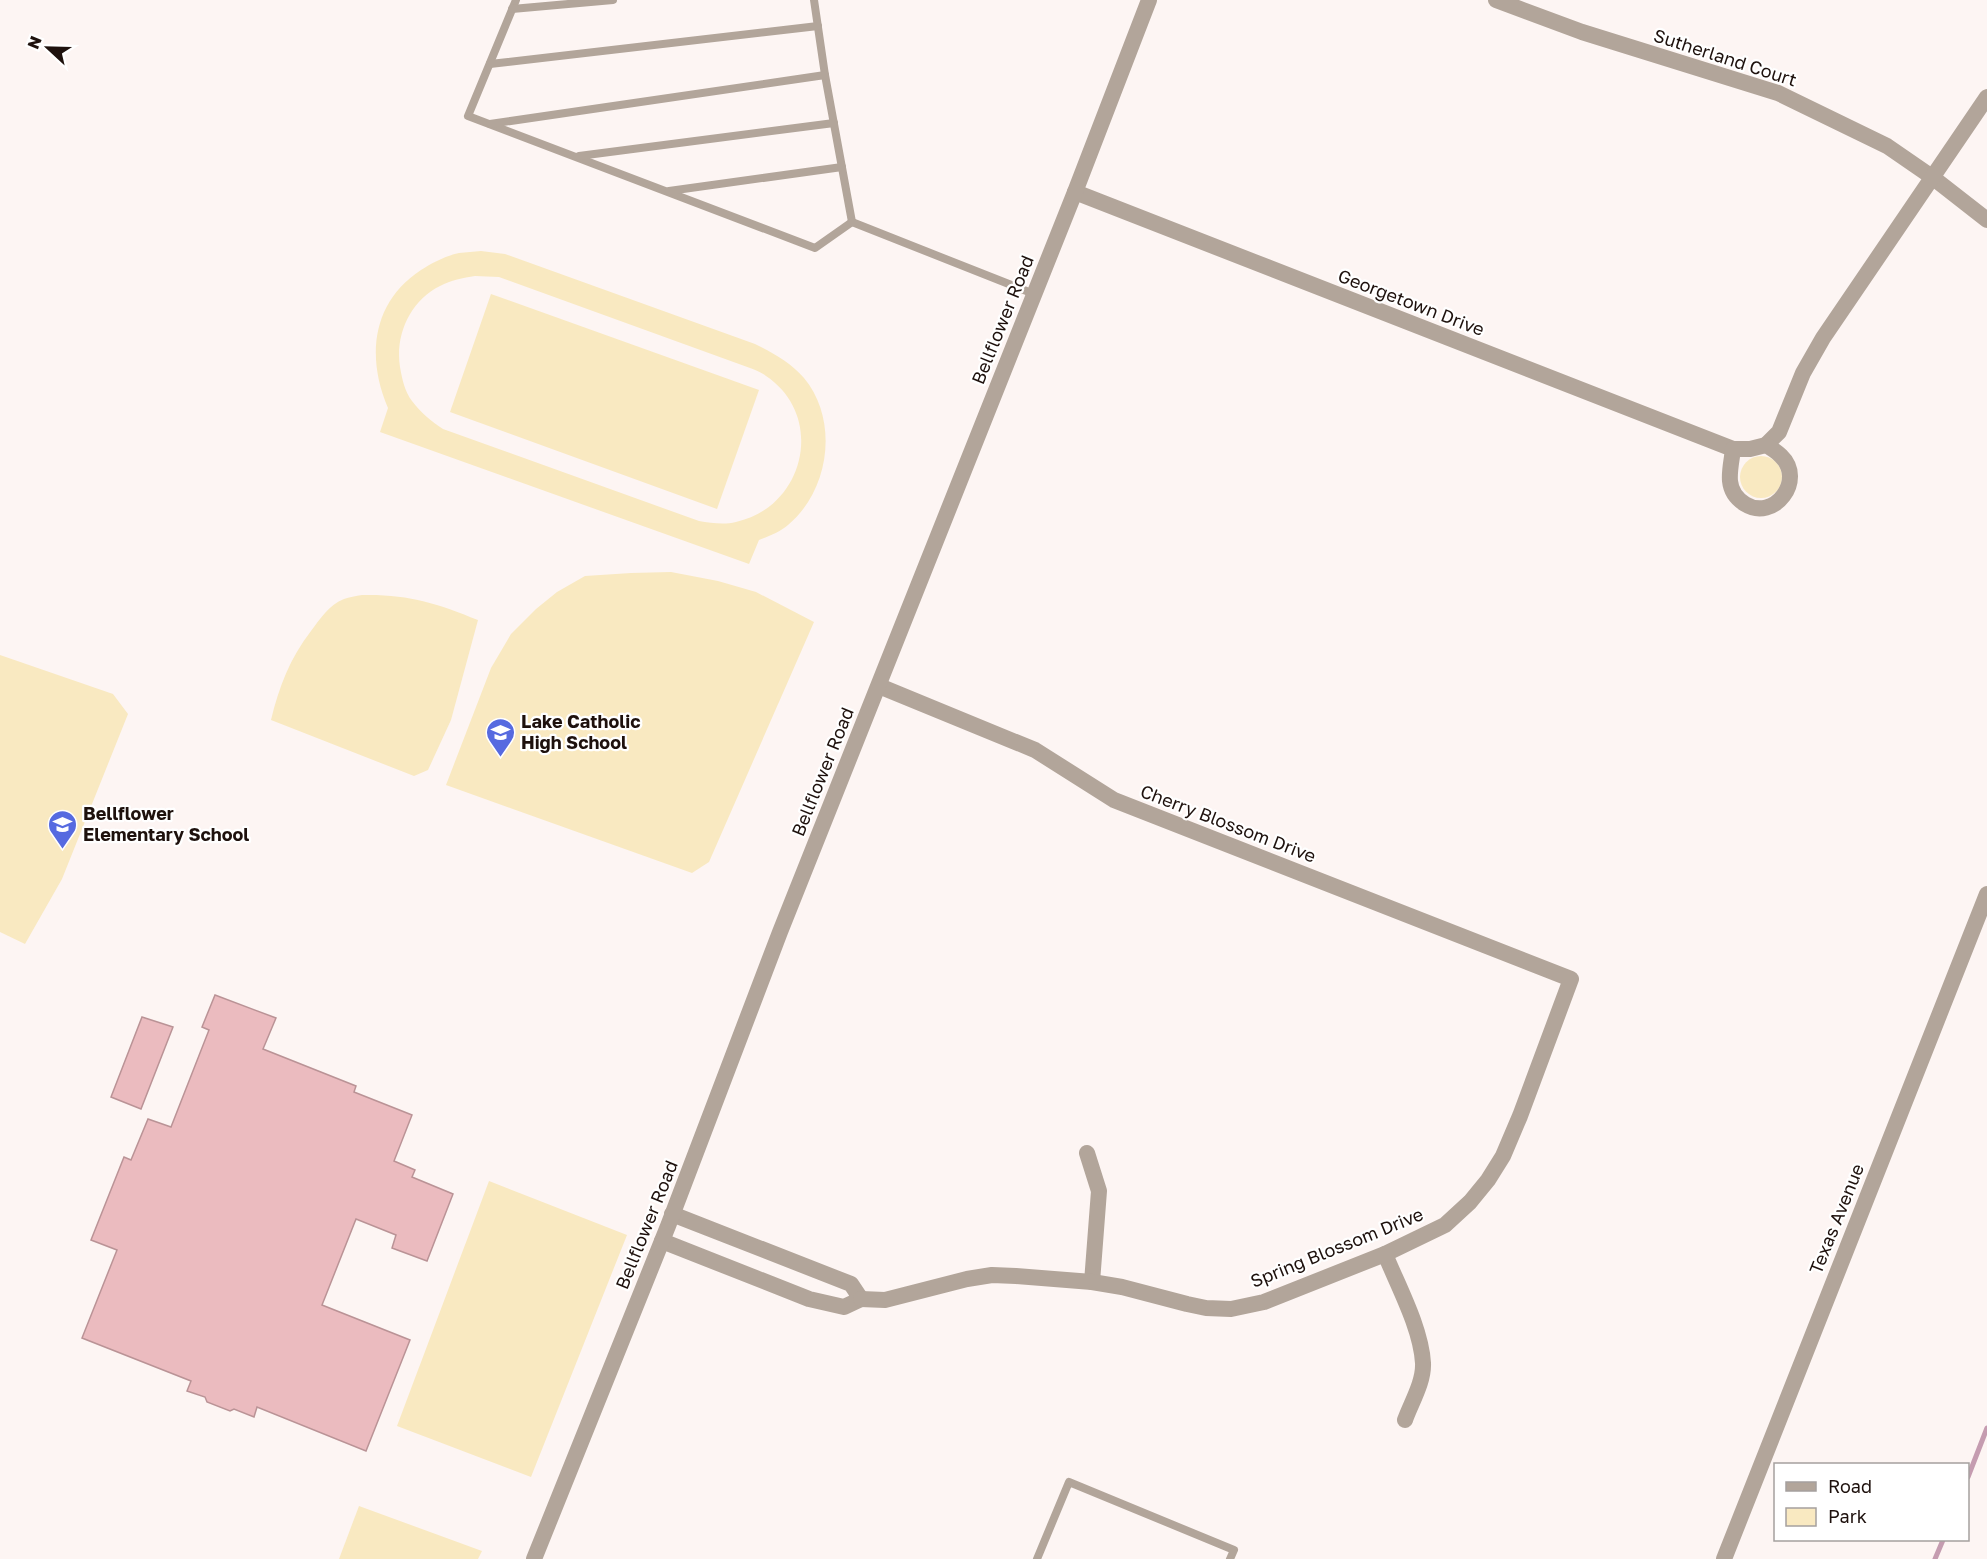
<svg xmlns="http://www.w3.org/2000/svg" width="1987" height="1559" font-family="'Golos Text',sans-serif">
<rect width="100%" height="100%" fill="#fdf5f3"/>
<g fill="#f9e9c1" fill-rule="evenodd">
<path d="M481 251 505 254 755 344C773 353 790 362 804 378 839 420 830 490 788 525 780 532 769 536 759 540L749 564 380 432 388 408C366 357 372 302 421 270 432 263 445 256 459 253 466 252 474 252 481 251ZM475 276 499 277 750 368C755 370 761 372 766 376 826 416 805 507 736 522 724 525 711 523 699 521L443 429C431 421 421 413 412 401 405 392 402 379 400 367 395 335 410 301 440 286 451 280 463 278 475 276Z"/>
<path d="M491 294 759 390 717 509 450 412Z"/>
<circle cx="1761" cy="477" r="21"/>
<path d="M671 572 718 581 756 592 814 622 709 862 692 873 446 785 491 668 511 634 536 609 557 592 585 576 631 573Z"/>
<path d="M362 595C408 594 436 603 478 620L451 720 428 770 414 776 271 720C279 687 290 658 311 631 320 619 329 605 344 599 349 597 356 596 362 595Z"/>
<path d="M0 655 113 694 128 714 62 879 25 944 0 932Z"/>
<path d="M489 1181 627 1235 531 1477 397 1426Z"/>
<path d="M359 1506 482 1551 478 1559H339Z"/>
</g>
<g fill="none" stroke-linecap="round" stroke-linejoin="round">
<g stroke="#c59cb0" stroke-width="5">
<path d="M1968 1477 1987 1428"/>
<path d="M1935 1559 1943 1540"/>
</g>
</g>
<g fill="#ebbbbf" stroke="#ba9396" stroke-width="1.5">
<path d="M215 995 276 1018 263 1049 356 1086 354 1092 412 1115 394 1161 415 1170 412 1177 453 1194 427 1261 392 1248 396 1235 356 1219 322 1305 410 1340 366 1451 257 1407 254 1417 234 1409 230 1411 207 1402 205 1397 187 1391 191 1381 82 1338 117 1250 91 1240 124 1157 131 1160 148 1119 171 1127 209 1030 202 1027Z"/>
<path d="M142 1017 173 1027 141 1109 111 1097Z"/>
</g>
<g fill="none" stroke-linecap="round" stroke-linejoin="round">
<g stroke="#b2a59a" stroke-width="8">
<path d="M516 0 468 116 815 248 852 222"/>
<path d="M814 0 825 75 852 222"/>
<path d="M512 9 613 0"/>
<path d="M490 64 818 26"/>
<path d="M490 124 825 75"/>
<path d="M579 156 834 123"/>
<path d="M669 191 842 167"/>
<path d="M852 222 1034 294"/>
<path d="M1037 1559 1069 1482 1234 1550 1230 1559"/>
</g>
<g stroke="#b2a59a" stroke-width="16">
<path d="M1496 0 1582 32 1778 93 1887 146 1932 177 1987 220"/>
<path d="M1075 192 1733 449"/>
<path d="M1766 445 1779 432 1803 373 1823 338 1987 97"/>
<path d="M1766 445C1771 448 1777 452 1781 456 1806 480 1774 522 1745 504 1737 499 1731 491 1730 481 1729 471 1732 459 1733 449H1750Z"/>
<path d="M1087 1153 1099 1191 1092 1282"/>
<path d="M662 1241 809 1299 844 1307 861 1299 851 1284 672 1214"/>
<path d="M1385 1254C1398 1286 1421 1328 1423 1363 1424 1382 1411 1403 1405 1420"/>
<path d="M861 1299 885 1300 967 1279 992 1275 1016 1276 1092 1282 1122 1287 1187 1304 1206 1308 1231 1309 1264 1302 1385 1254 1445 1225 1470 1202 1488 1180 1503 1156 1520 1116 1571 979 1114 800 1035 750 879 686"/>
<path d="M534 1559 668 1226 780 932 1075 192 1149 0"/>
<path d="M1724 1559 1987 894"/>
</g>
</g>
<defs>
<symbol id="school-pin" viewBox="-11 -11 22 30"><path d="M0 17L-7.5 6A9.5 9.5 0 1 1 7.5 6Z" fill="#566ae0" stroke="#fff"/><path d="M0-5L7-2L0 1L-7-2ZM-4 1L0 2.5L4 1V4Q0 6-4 4Z" fill="#fff"/></symbol>
</defs>
<g fill-rule="evenodd">
<use href="#school-pin" x="484" y="716" width="33" height="45"/>
<use href="#school-pin" x="46" y="808" width="33" height="45"/>
</g>
<g text-anchor="middle" stroke-width="4.5" stroke-linejoin="round" paint-order="stroke">
<g font-size="18" fill="#1e110d" stroke="#fff">
<text transform="translate(1725 58) rotate(18)" y="6">Sutherland Court</text>
<text transform="translate(1411 303) rotate(21)" y="6">Georgetown Drive</text>
<text transform="translate(1003 320) rotate(-68)" y="6">Bellflower Road</text>
<text transform="translate(823 772) rotate(-68)" y="6">Bellflower Road</text>
<text transform="translate(1228 824) rotate(21)" y="6">Cherry Blossom Drive</text>
<text transform="translate(1837 1219) rotate(-68)" y="6">Texas Avenue</text>
<text transform="translate(647 1225) rotate(-68)" y="6">Bellflower Road</text>
<text transform="translate(1337 1248) rotate(-22)" y="6">Spring Blossom Drive</text>
</g>
<g font-size="18" font-weight="bold" fill="#1e110d" stroke="#fff" text-anchor="start">
<text x="521" y="728">Lake Catholic<tspan x="521" dy="21">High School</tspan></text>
<text x="83" y="820">Bellflower<tspan x="83" dy="21">Elementary School</tspan></text>
</g>
</g>
<rect x="1774" y="1463" width="195" height="78" fill="#ffffff" stroke="#a5a09e" stroke-width="1.5"/>
<rect x="1786" y="1482" width="30" height="9" fill="#b2a59a" stroke="#a5a09e" stroke-width="1.5"/>
<text x="1828" y="1493" font-size="18" fill="#1e110d">Road</text>
<rect x="1786" y="1508" width="30" height="18" fill="#f9e9c1" stroke="#a5a09e" stroke-width="1.5"/>
<text x="1828" y="1523" font-size="18" fill="#1e110d">Park</text>
<g transform="translate(48 48) rotate(292)" stroke="#ffffff" stroke-width="4.5" paint-order="stroke">
<path d="M0-4.5L10 22L0 15L-10 22Z" fill="#1e110d"/>
<text y="-9" font-size="16" font-weight="bold" text-anchor="middle" fill="#1e110d">N</text>
</g>
</svg>
